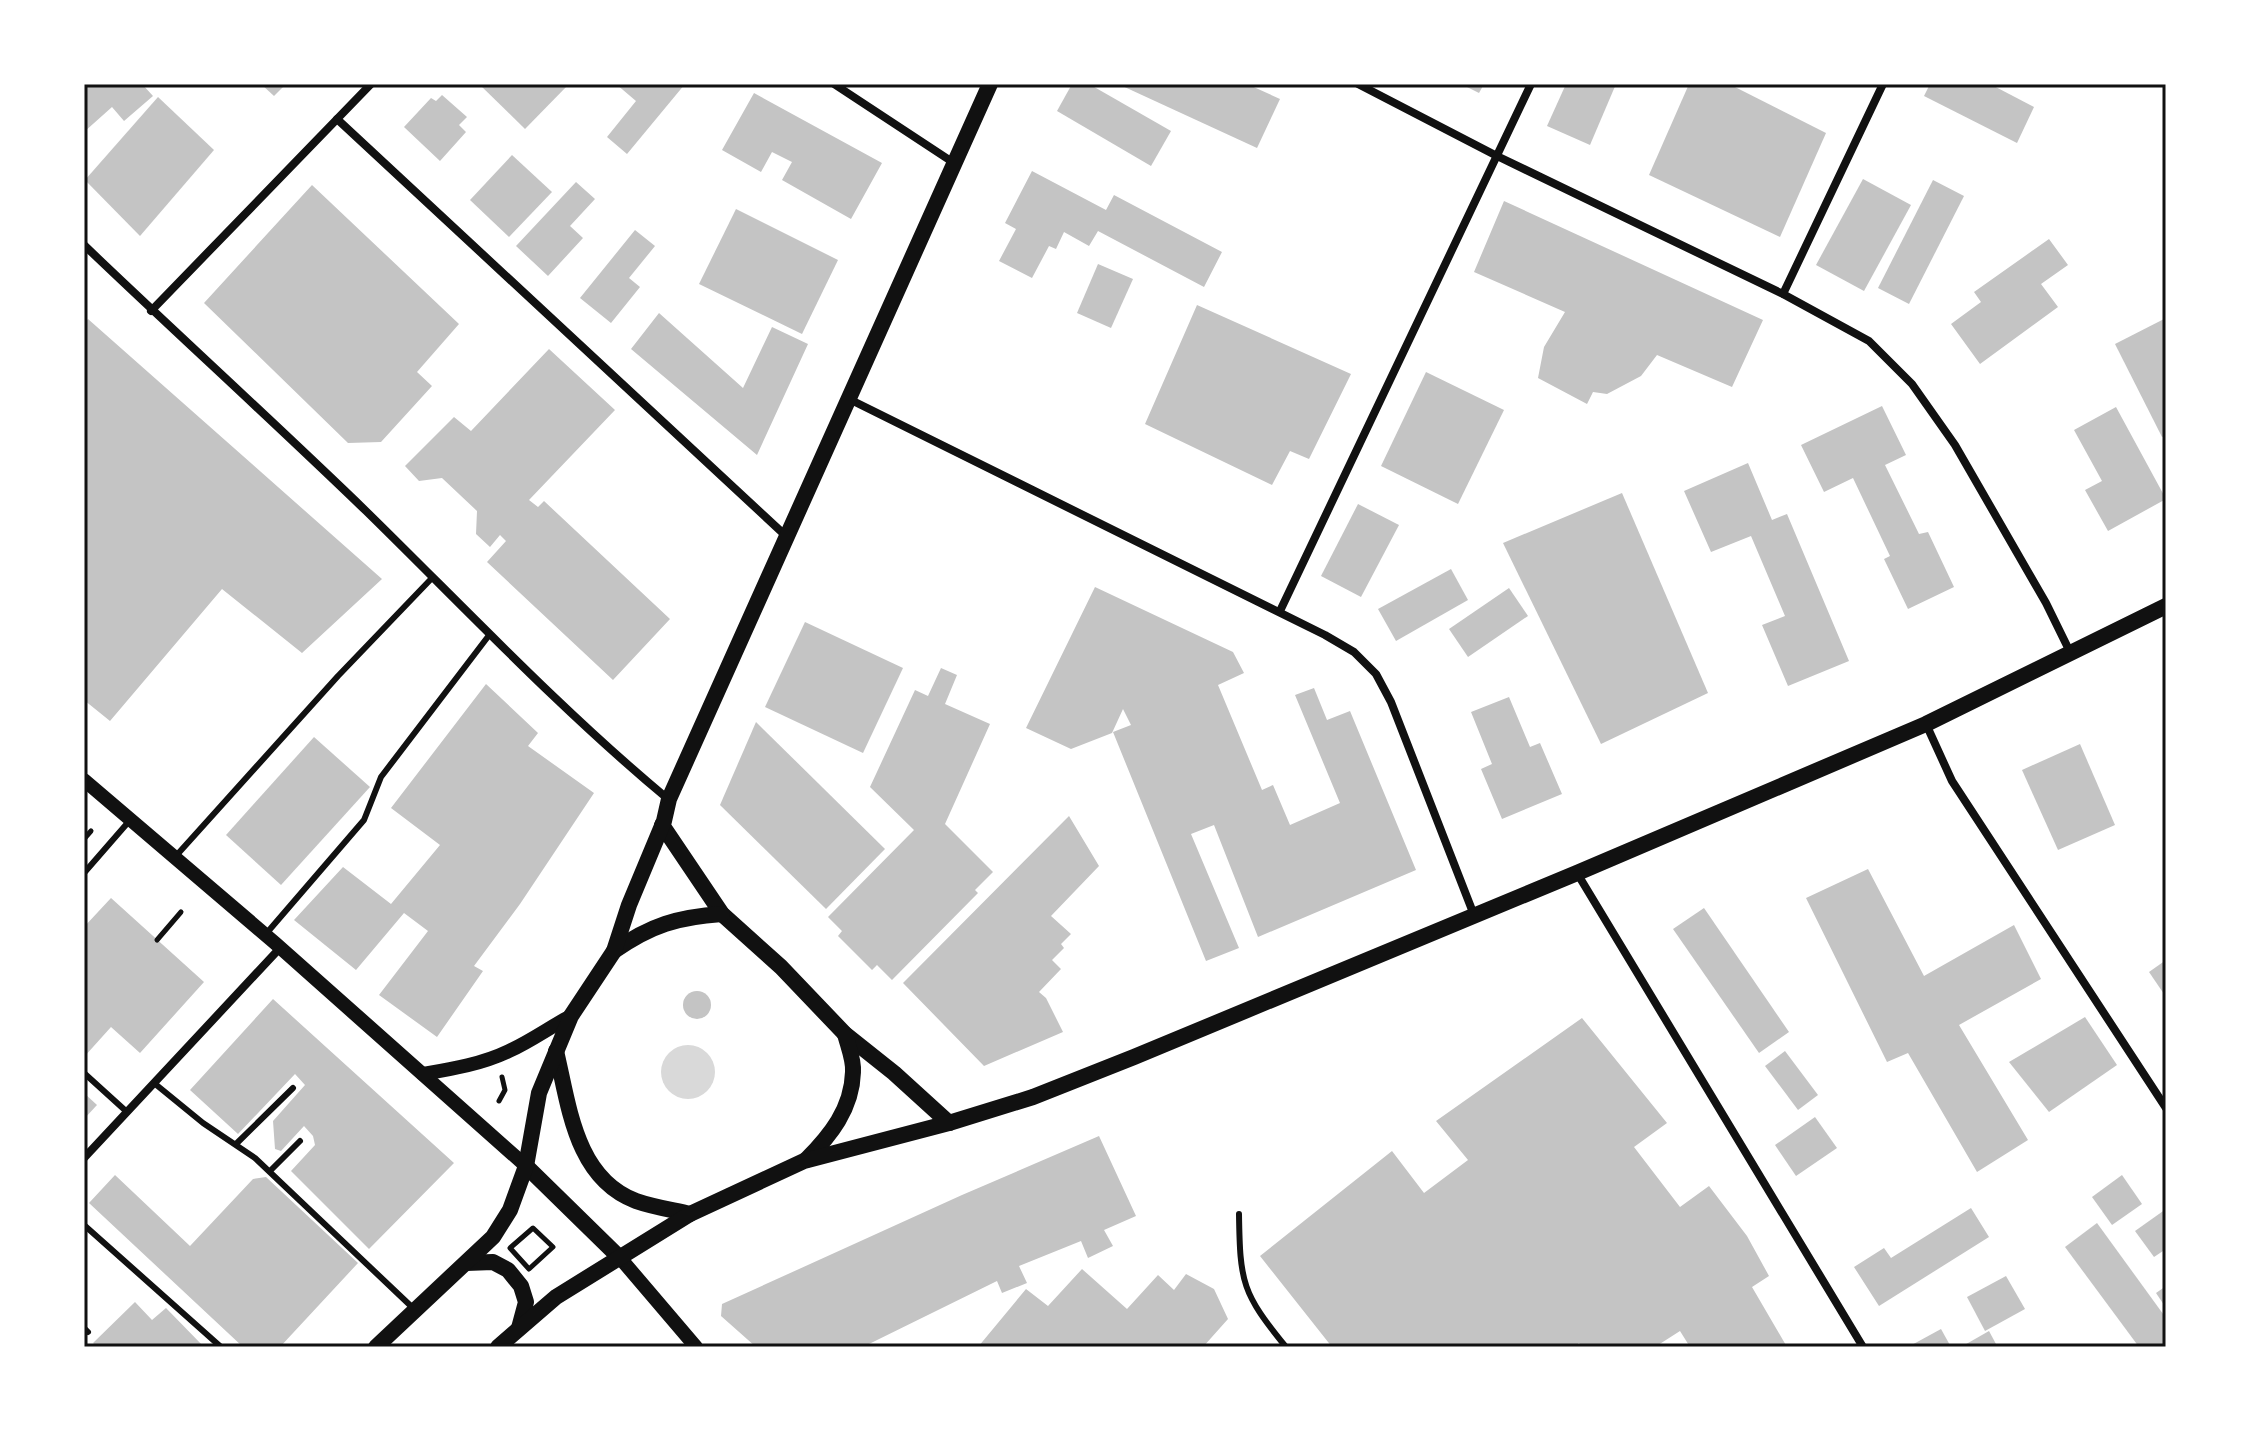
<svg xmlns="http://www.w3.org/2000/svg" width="2250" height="1431" font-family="Commissioner,sans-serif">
<rect width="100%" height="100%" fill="#fff"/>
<circle fill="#d9d9d9" cx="688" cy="1072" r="27"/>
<g fill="#c4c4c4">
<path d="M84 84H142L153 96 124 121 112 107 84 132Z"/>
<path d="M261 84H286L274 96Z"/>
<path d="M479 84H569L525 129Z"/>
<path d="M616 84H685L627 154 607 137 636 101Z"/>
<path d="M1072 84H1089L1171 131 1151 166 1057 111Z"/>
<path d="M1118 84H1247L1280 99 1257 148Z"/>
<path d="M1461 84H1484L1479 93Z"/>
<path d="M1566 84H1616L1590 145 1547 126Z"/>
<path d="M1689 84 1731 85 1826 133 1780 237 1649 175Z"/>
<path d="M1930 84H1990L2034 107 2017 143 1924 96Z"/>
<path d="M754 93 882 163 851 219 782 180 792 162 772 152 761 172 722 150Z"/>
<path d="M442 95 467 117 459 125 466 132 440 161 404 127 431 98 436 101Z"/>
<path d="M158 97 214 150 140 236 85 180Z"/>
<path d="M512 155 552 192 509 237 470 200Z"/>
<path d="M1032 171 1106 210 1114 195 1222 252 1204 287 1098 231 1089 246 1064 232 1056 249 1049 246 1032 278 999 261 1016 229 1005 223Z"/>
<path d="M1863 179 1911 205 1864 291 1816 265Z"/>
<path d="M1933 180 1964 196 1909 304 1878 288Z"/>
<path d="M576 182 595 199 570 226 583 238 548 276 516 246Z"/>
<path d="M312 185 459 324 417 372 432 386 381 442 348 443 204 303Z"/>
<path d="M1504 201 1763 320 1732 387 1657 355 1641 376 1607 394 1593 392 1587 404 1538 378 1544 347 1565 312 1474 272Z"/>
<path d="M736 209 838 260 802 334 699 284Z"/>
<path d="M635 230 655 246 629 278 640 287 611 323 580 298Z"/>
<path d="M2049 239 2068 265 2041 284 2058 307 1980 364 1951 324 1981 302 1974 292Z"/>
<path d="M1098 264 1133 279 1111 328 1077 313Z"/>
<path d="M1197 305 1351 374 1309 459 1290 451 1272 485 1145 424Z"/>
<path d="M659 313 743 388 772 327 808 344 757 455 631 349Z"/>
<path d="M88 319 382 579 302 653 222 589 110 721 84 700V324Z"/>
<path d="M2164 319 2166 323V435L2162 437 2115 344Z"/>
<path d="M549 349 615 410 529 500 538 507 544 501 670 619 613 680 487 562 506 541 500 535 490 547 476 534 477 511 442 478 419 481 405 466 454 417 471 431Z"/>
<path d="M1426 372 1504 410 1458 504 1381 466Z"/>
<path d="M1882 406 1906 455 1885 465 1919 534 1928 532 1954 587 1908 609 1884 559 1890 556 1853 478 1824 492 1801 445Z"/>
<path d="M2116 407 2166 499 2108 531 2085 490 2102 481 2074 430Z"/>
<path d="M1748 463 1772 520 1787 514 1849 661 1788 686 1762 625 1785 616 1751 536 1711 552 1684 491Z"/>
<path d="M1622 493 1708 693 1601 744 1503 543Z"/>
<path d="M1358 504 1399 525 1361 597 1321 576Z"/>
<path d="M1451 569 1468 600 1396 641 1378 609Z"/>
<path d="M1095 587 1233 652 1244 673 1218 685 1262 790 1273 785 1290 825 1340 803 1295 695 1314 688 1327 720 1350 711 1416 870 1258 937 1214 825 1191 834 1239 948 1206 961 1113 732 1131 725 1123 709 1112 733 1071 749 1026 728Z"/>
<path d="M1509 588 1528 616 1468 657 1449 629Z"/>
<path d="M805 622 903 668 863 753 765 707Z"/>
<path d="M941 668 957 675 945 704 990 724 945 824 993 872 975 890 978 893 892 980 877 965 872 970 838 936 842 931 828 917 914 830 870 787 915 690 928 696Z"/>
<path d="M486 684 538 733 528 746 594 793 520 904 474 966 483 971 437 1037 379 995 428 931 404 913 356 970 294 920 343 867 391 904 440 845 391 808Z"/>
<path d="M1509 697 1530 747 1540 743 1562 794 1502 819 1481 769 1492 764 1471 712Z"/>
<path d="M756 722 885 849 826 909 720 805Z"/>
<path d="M314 737 370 787 281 885 226 835Z"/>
<path d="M2080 744 2115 825 2058 850 2022 770Z"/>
<path d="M1069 816 1099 866 1051 916 1071 934 1061 944 1064 948 1052 960 1061 969 1039 992 1046 998 1063 1032 984 1066 903 983Z"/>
<path d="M1868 869 1924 976 2014 925 2041 979 1959 1025 2028 1140 1977 1172 1908 1053 1887 1062 1806 898Z"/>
<path d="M111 898 204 982 140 1053 111 1027 84 1057V927Z"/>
<path d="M1704 908 1789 1032 1759 1053 1673 929Z"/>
<path d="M2166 960V997L2149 972Z"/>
<circle cx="697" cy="1005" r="14"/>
<path d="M273 999 454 1163 369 1249 291 1171 315 1145 313 1136 304 1126 281 1151 275 1149 273 1121 305 1085 295 1074 238 1134 190 1090Z"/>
<path d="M2085 1017 2117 1065 2049 1112 2009 1062Z"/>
<path d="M1582 1018 1667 1123 1634 1147 1680 1207 1709 1186 1747 1236 1769 1276 1752 1287 1787 1347H1690L1680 1331 1655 1347H1582L1579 1343 1574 1347H1332L1260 1256 1392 1151 1424 1193 1468 1160 1436 1121Z"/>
<path d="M1785 1051 1818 1095 1798 1110 1765 1066Z"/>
<path d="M84 1093 97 1105 84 1119Z"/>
<path d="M1815 1117 1837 1148 1796 1176 1775 1145Z"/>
<path d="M1099 1136 1136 1216 1104 1230 1113 1246 1088 1258 1081 1241 1019 1266 1027 1283 1002 1293 997 1281 869 1344 873 1347H756L721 1316 722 1304 962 1195Z"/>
<path d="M115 1175 190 1246 253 1179 266 1177 358 1263 280 1347H243L89 1203Z"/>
<path d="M2122 1175 2142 1204 2112 1225 2092 1197Z"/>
<path d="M1971 1208 1989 1237 1879 1306 1854 1267 1884 1248 1891 1258Z"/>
<path d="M2166 1209V1249L2154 1257 2135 1231Z"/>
<path d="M2097 1223 2166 1318 2164 1347H2139L2065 1247Z"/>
<path d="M1082 1269 1127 1309 1158 1275 1174 1290 1186 1274 1214 1289 1228 1319 1203 1347H978L1026 1289 1048 1306Z"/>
<path d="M2006 1276 2025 1309 1985 1331 1967 1297Z"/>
<path d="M2166 1286V1308L2156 1293Z"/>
<path d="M135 1302 152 1320 166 1308 204 1347H97L93 1343Z"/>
<path d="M1941 1329 1951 1347H1908Z"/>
<path d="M1989 1331 1996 1344 1990 1347H1961Z"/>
</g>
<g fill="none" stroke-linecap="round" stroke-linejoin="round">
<g stroke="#111" stroke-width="5">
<path d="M84 839 91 831"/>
<path d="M157 940 181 912"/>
<path d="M499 1101 505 1090 502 1077"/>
<path d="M533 1228 553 1247 529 1269 510 1248Z"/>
</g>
<g stroke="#111" stroke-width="6">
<path d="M175 857 338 676 432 578"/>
<path d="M84 873 131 819"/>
<path d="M265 935 364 820 381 777 490 634"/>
<path d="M84 1073 127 1112"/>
<path d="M154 1083 203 1123 255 1158 413 1308"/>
<path d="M236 1144 293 1088"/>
<path d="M270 1171 300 1141"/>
<path d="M1239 1214C1240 1283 1242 1293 1286 1347"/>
<path d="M84 1225 221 1347"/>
<path d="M84 1328 88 1332"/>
</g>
<g stroke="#111" stroke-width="8">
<path d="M834 84 954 163"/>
<path d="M1358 84 1497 156 1783 294 1869 341 1912 384 1955 445 2046 603 2071 654"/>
<path d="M337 119 786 536"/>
<path d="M84 245C177 334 273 421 366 511 465 608 561 710 668 799"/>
<path d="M1783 294 1883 84"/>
<path d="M151 311 371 84"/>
<path d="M849 399 1325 635 1354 652 1376 674 1391 702 1474 915"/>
<path d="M1280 611 1531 84"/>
<path d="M1926 724 1952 781 2166 1108"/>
<path d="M1577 873 1863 1347"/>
<path d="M84 1158 280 948"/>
</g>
<g stroke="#111" stroke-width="14">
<path d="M84 780 275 943 526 1166"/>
<path d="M423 1074C452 1069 482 1064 509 1051 531 1041 550 1027 571 1016"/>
<path d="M621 1259 696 1347"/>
</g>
<g stroke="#111" stroke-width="16">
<path d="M662 825 722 914 781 967 845 1034 894 1073 949 1123"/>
<path d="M614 951C651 925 678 917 722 914"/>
<path d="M556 1051C569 1105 575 1178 636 1201 653 1207 673 1210 690 1214"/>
<path d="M806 1160C830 1136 852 1109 853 1072 854 1060 848 1046 845 1034"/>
<path d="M526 1166 621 1259"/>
<path d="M466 1263 493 1262 508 1270 521 1286 526 1302 519 1328"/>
<path d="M376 1347 493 1237 510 1210 526 1166 539 1093 571 1016 614 951 629 905 664 821 669 799 990 84"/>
<path d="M498 1347 556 1297 690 1214 804 1161 949 1123 1033 1097 1134 1057 1577 873 1926 724 2166 606"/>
</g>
</g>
<rect width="2250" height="1431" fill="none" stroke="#ffffff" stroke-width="172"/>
<rect x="86" y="86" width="2078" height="1259" fill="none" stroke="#111" stroke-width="3"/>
</svg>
